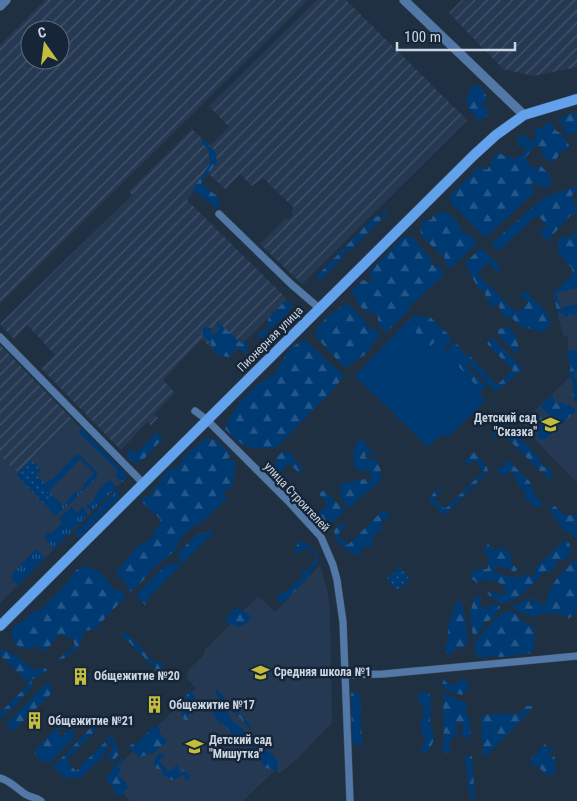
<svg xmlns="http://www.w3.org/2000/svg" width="577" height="801" font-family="'Roboto Condensed',sans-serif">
<defs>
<pattern id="industrial-furrows" width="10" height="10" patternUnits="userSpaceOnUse" patternTransform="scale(1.25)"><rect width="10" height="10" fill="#253952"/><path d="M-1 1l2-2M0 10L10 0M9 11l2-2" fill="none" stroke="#43556b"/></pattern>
<pattern id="grass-tufts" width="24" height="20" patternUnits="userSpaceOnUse" patternTransform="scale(1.25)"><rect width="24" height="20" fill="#003a73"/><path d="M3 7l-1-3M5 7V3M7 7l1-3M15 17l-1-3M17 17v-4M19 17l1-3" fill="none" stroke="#245687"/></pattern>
<pattern id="forest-firs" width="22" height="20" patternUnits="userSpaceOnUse" patternTransform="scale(1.25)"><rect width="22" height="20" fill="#003a73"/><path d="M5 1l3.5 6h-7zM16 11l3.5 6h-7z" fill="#245687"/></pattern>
<pattern id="park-dots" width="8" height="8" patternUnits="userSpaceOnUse" patternTransform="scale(1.25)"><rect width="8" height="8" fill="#003a73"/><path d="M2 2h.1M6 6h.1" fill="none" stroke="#245687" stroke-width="1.8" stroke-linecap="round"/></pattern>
</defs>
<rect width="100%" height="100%" fill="#203043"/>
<g fill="#253952">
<path d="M577 272V483L524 428V421L575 372 567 345 569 344 567 336H563L553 293Z"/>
<path d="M73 420 128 476 0 603V456L18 473Z"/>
<path d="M320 565 327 589 330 611 332 723 296 760 279 774 275 770 243 801H130L107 777 196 688 186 678 189 669 204 655V651L258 596 275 612Z"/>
</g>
<g fill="url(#industrial-furrows)" fill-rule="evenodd">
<path d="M45 0H308L0 304V45ZM30 30H60V60H30Z"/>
<path d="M317 0H346L467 120 302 284 260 244 286 218 288 220 293 215 291 212 294 208 263 178 252 186 240 174 225 189 208 173 187 200 287 299 229 357 218 355 202 339 163 380 175 393 154 414 158 418 151 425 147 422 121 450 41 368 55 355 33 331 27 325 14 339 0 324 132 195 129 191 192 129 210 146 229 127 209 106Z"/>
<path d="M462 0H577V67L533 76 503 69 449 13Z"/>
<path d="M0 345 73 420 18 473 0 456Z"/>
</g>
<g fill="url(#grass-tufts)" fill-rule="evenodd">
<path d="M82 429 128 476 122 482 116 477V474L118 471 78 432Z"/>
<path d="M76 455H80L97 472 98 476 69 505H67L55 516 47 507 54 499 43 489ZM80 459 94 473 83 485 84 487 78 493 76 491 63 505 49 491Z"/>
<path d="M108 481H111L117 487 91 512 86 506 93 502 97 492Z"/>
<path d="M118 489 119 497 79 538 75 533Z"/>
<path d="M71 507 77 513 83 507 88 515 54 549 46 540 45 536 48 532 50 534 62 523 59 519Z"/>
<path d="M36 549 45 558 18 585 12 580V574Z"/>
</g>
<g fill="url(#forest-firs)">
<path d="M473 84 482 88 487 98 481 106 488 108 487 116 479 121 467 106V96Z"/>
<path d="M570 113 576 115 577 114V135L576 133 568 135 564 131 565 125 557 122 563 117Z"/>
<path d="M550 121 554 126 555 130 562 134 569 145 567 151H561L556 160 551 162 542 156 541 147 536 145 525 158 533 169 541 166 548 173 552 183 545 189 536 183 530 184 536 191 485 238 450 202V196L479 167 487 170 497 152C503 156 510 156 516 159L526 151 524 146H519L517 139 523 134 530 141H534L536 128H543Z"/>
<path d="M203 139 215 151 217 162 201 183C201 184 217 196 219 197L218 201 220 205 217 209 198 193 194 192 193 189 210 164 208 148 201 143Z"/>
<path d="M577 186V193L572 194 575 207H577V214L571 215 547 241 539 233 547 225 537 215 500 250 496 249 491 244 540 201 548 196Z"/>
<path d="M384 210 389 212 350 250 344 252 342 258 320 281 316 277 374 217 381 216Z"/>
<path d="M444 211 456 220 463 233 472 236 477 243 451 268 445 264 444 249 441 258C439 255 437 250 434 248 423 236 416 238 424 220H431L433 216Z"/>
<path d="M577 231V288L556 293 560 308 577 304V314L564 317 563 313 558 314 553 293 572 276V268L559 254 558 241 562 236 569 238Z"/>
<path d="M403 237H412L430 257 432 265H439L444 273C436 285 424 291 415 303L410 302 411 308 386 333 378 324V315C360 310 359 307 352 290L363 280 373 284 369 272Z"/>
<path d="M481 248 499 265 500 275 488 262 477 274 517 313 528 303 520 295 525 291 547 313 551 322 547 329 542 332 520 326 513 319 503 316 498 304 493 307 486 298 485 292C473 287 473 273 465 263Z"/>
<path d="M285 301 291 302 292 308 273 327 268 330 266 336 260 339 257 335 267 328 268 319Z"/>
<path d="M347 303 363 319 369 328H374L380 334 366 354 345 368 316 337V329L327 317Z"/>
<path d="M413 316 430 317 450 336 451 341 440 352 355 376Z"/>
<path d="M217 321 242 344 245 341 249 344 246 354 238 348 229 357 218 355 213 350 211 343 201 334 204 326 213 329 210 332 213 335 220 329 216 325Z"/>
<path d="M509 327C516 335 520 343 518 355L498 335V329Z"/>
<path d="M492 337 523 369 496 392 468 362 467 367 487 388 481 391 445 352 455 342 463 351 464 356 467 353 497 385 513 370 487 344Z"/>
<path d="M305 340 344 376 333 390 276 448C248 449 245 449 225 429L230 417 241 401 258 384 274 375 291 347Z"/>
<path d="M577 350V370L574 377 577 380V404C572 398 571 393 574 386L569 373 571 367 567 355 569 351Z"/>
<path d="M552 395 556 404 561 402 567 406 569 404 576 411 560 426 540 406Z"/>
<path d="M535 411 555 432 542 441 537 436 540 423 533 413Z"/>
<path d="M506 424 538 457 543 467H548L551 472V479L546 478 544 471 541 472 501 432 493 440 491 437Z"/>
<path d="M156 433 163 438 143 460 136 463 131 461 127 455 130 449 137 453Z"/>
<path d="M205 438C217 439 224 446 231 456L226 460H235V473L231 488 223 492 227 498 201 523 192 527 178 541V547C171 554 165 560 157 565 148 571 145 583 134 587L132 592 126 588 127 585 116 572 137 547 153 537 155 529 161 525 160 519 141 501 144 497 153 494V488L160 484C162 473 169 469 179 466 185 450 195 451 205 438Z"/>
<path d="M363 439 365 445 377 456 366 454 365 457 368 459 376 460 381 470 379 476 382 479 349 508C341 501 339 494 340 484L365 479 368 484 371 478V471H363L355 468 353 452 357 441Z"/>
<path d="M284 451 292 453V457L303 469 299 473 289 463 278 474 286 482 279 483 271 474 277 457Z"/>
<path d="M474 452 487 467 488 472 447 513 443 514 429 499 437 489 442 491 434 498 445 509 484 471 474 460 467 466 465 461Z"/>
<path d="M507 459 530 482 535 496 543 504 541 507 534 506 525 498V492L519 486 512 471 503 476 496 468 503 467Z"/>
<path d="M324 490 345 511 329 526H322L308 511 310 506 318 514 328 504 319 494Z"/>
<path d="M555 506 564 515H575L577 519V539L563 529 549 509Z"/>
<path d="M382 511 386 512 391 516 381 521 383 529 373 534 372 547 367 546 362 549 361 556C349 553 336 544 334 531L341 522 346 526 338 534 348 545Z"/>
<path d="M210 530 214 532 146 600 148 602 145 605 139 599 137 594 166 565 181 562 183 559 178 558V553L197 534 205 533Z"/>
<path d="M566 539 573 550 564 561 559 560 550 573 545 571C531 584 504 621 487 592L506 595V591L500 583 485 579 477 583 472 579 471 573 478 569H487L489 564 488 555 483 550 488 544 496 552 501 546 511 555V562L517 569 515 573 507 568 497 566 493 571C505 576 516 581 527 574L534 577 536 567Z"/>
<path d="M300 541C311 547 317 547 318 562L311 570 310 575 284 603 279 602 277 596 286 591 302 578V572L309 568 316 557 312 550 306 548 296 554 294 549Z"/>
<path d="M577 558V606L575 614 568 619 567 614 562 616 553 612 546 615 544 612 535 617 519 612 511 607 536 595 528 606 539 600 544 607C553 579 557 578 577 558Z"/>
<path d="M87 566 101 573 116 592 118 588 126 596 95 629 85 631C82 635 81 641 79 646 74 653 64 660 56 661L75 646 73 639 59 634 45 652 39 646 26 649 14 644 11 632 16 624 23 622 31 613 41 610 69 581 76 570Z"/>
<path d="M476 594 481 599 479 604 484 609 489 605 500 606C497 615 493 621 484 622L482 628 473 638 470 612Z"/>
<path d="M461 601 466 623 468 642 461 649 457 647 452 654H448L444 649 448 640V627L456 603Z"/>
<path d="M236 608 249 614 251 618C246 625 243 627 234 626L232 623 227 624V616Z"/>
<path d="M508 610 518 615 521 620 533 627C536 635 535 645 532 653L501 657 490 656 487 658 477 657 475 651V641L495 619Z"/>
<path d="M119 632 126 633C130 637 135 640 138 644 146 653 149 662 162 663L163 668 152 679H147L156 669Z"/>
<path d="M0 650C15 651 23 663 35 670L45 667 47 671 31 680 32 687 2 719 0 713 29 684 0 655Z"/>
<path d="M442 678 448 684H457L461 679 468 682V688L462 695 447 690 442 685Z"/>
<path d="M47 683 51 685V690L53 692 13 731 8 726V722Z"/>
<path d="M215 688 250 724 251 730H250L248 726 225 703V709L234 723 238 725 248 734 247 741 230 733 224 724 219 723 211 710 210 703 208 700 213 699 222 708C222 700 215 696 215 688Z"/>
<path d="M190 690 195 697 198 706 189 713 188 720H184L181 712 175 709C178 700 186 699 190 690Z"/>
<path d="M355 691 360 697 362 745 357 746 352 741 351 693Z"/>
<path d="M422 691 429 693 431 701 430 721 434 739 430 749 422 753 421 746 425 743C425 735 420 729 420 721L423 718C424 711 425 705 418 702V695Z"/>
<path d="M443 693 464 702 468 706 465 711 469 718 471 736 465 738 461 734 463 729 461 722H456L457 732 449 744 450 753 443 752 444 729 443 703 445 700 442 697Z"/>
<path d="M526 706H532V709L486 756 483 755 481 715 522 713Z"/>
<path d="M104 714 114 723 112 727 105 721 66 760 76 771 112 735 120 753 113 761 108 758 113 745 112 742 107 746 105 754 81 778H65L53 767Z"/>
<path d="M63 721 65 723 57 732 61 737 70 728 76 736 49 763 41 761 34 753 35 750Z"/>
<path d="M158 726 161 735 167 741 154 753 139 757 129 747 132 744 139 742 152 727Z"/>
<path d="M254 735 278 761 277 772 275 770 266 768 259 759V754L249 743Z"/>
<path d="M545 744 549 750H555V752L549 753 548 756 555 757 556 771 548 776 535 764 531 767V759Z"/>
<path d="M159 754H166L159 761 169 772 178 764 179 771 181 773 183 769 191 777 187 781 183 775 172 780 163 775 162 770 155 768 154 761Z"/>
<path d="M465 756H472L475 800 470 798Z"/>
<path d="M120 759 124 760 118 766 121 769 118 776 125 781 128 788 122 793 121 797 115 795 114 787 108 784 107 777Z"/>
</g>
<g fill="url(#park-dots)">
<path d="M31 460 41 470 36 475 45 484 50 479 52 480 43 489 54 499 47 507 16 475Z"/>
<path d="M400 567 410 580 397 590 387 578Z"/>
</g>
<path fill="#003a73" d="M406 323 430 346 435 342 445 352 453 345 464 356 456 365 481 391 479 393 486 400 449 436H440L428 447 355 376Z"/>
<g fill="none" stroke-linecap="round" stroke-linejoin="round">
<defs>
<g id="minor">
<path d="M219 214 291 284 319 308"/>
<path d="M0 337 143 483"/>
<path d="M195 411 206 419 288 501 321 537 333 565 337 580 343 622 350 801"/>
<path d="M344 675 383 674 577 656"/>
<path d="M0 778C11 781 16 788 25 794 31 798 36 797 41 801"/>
</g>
<g id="tertiary">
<path d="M404 0 524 115"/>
<path d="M0 6 6 0"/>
</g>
<path id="secondary" d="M0 626 474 155 496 135 524 115 577 99"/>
</defs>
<use href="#minor" stroke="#3c4b5c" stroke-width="8"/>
<use href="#tertiary" stroke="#3c4b5c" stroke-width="10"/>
<use href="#secondary" stroke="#3c4b5c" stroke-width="11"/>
<use href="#minor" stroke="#5278a7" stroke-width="7"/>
<use href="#tertiary" stroke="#5278a7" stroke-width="9"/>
<use href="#secondary" stroke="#62a1eb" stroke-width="10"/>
</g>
<defs>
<symbol id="school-bare" viewBox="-9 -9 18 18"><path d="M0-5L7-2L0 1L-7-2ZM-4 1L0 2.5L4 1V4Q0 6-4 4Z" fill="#c3bd3e" stroke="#162638" stroke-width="2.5" paint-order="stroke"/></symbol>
<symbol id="building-bare" viewBox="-9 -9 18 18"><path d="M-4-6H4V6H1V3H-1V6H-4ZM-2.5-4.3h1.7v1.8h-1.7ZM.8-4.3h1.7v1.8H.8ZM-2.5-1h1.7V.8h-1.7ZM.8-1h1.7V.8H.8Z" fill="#c3bd3e" stroke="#162638" stroke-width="2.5" paint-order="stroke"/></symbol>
</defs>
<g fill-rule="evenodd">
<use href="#school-bare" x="538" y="412" width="25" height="25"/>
<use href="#school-bare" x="248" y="660" width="25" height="25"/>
<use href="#building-bare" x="68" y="664" width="25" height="25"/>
<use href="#building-bare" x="142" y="692" width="25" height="25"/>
<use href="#building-bare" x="22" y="708" width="25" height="25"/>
<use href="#school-bare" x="182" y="734" width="25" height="25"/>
</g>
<g text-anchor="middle" stroke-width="5" stroke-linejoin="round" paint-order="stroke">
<g font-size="12" fill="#ccd6e2" stroke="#162638">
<text transform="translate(270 339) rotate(-45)" y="4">Пионерная улица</text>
<text transform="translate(297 497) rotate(47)" y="4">улица Строителей</text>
</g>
<g font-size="12" font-weight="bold" fill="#ccd6e2" stroke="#162638" text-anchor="start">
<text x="537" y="422" text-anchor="end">Детский сад<tspan x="537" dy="14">"Сказка"</tspan></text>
<text x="274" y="676">Средняя школа №1</text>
<text x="94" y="680">Общежитие №20</text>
<text x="169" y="709">Общежитие №17</text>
<text x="48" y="725">Общежитие №21</text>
<text x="209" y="744">Детский сад<tspan x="209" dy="14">"Мишутка"</tspan></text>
</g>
</g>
<g transform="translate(45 45) rotate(346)"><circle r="24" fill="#162638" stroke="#5f6c7c"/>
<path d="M0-4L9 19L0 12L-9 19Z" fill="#c3bd3e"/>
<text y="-8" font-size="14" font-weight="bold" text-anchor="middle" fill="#ccd6e2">С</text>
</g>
<path d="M397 42v8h118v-8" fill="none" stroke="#ccd6e2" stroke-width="2.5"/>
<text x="404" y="42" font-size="15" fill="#ccd6e2" stroke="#162638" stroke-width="4" paint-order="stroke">100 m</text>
</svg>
